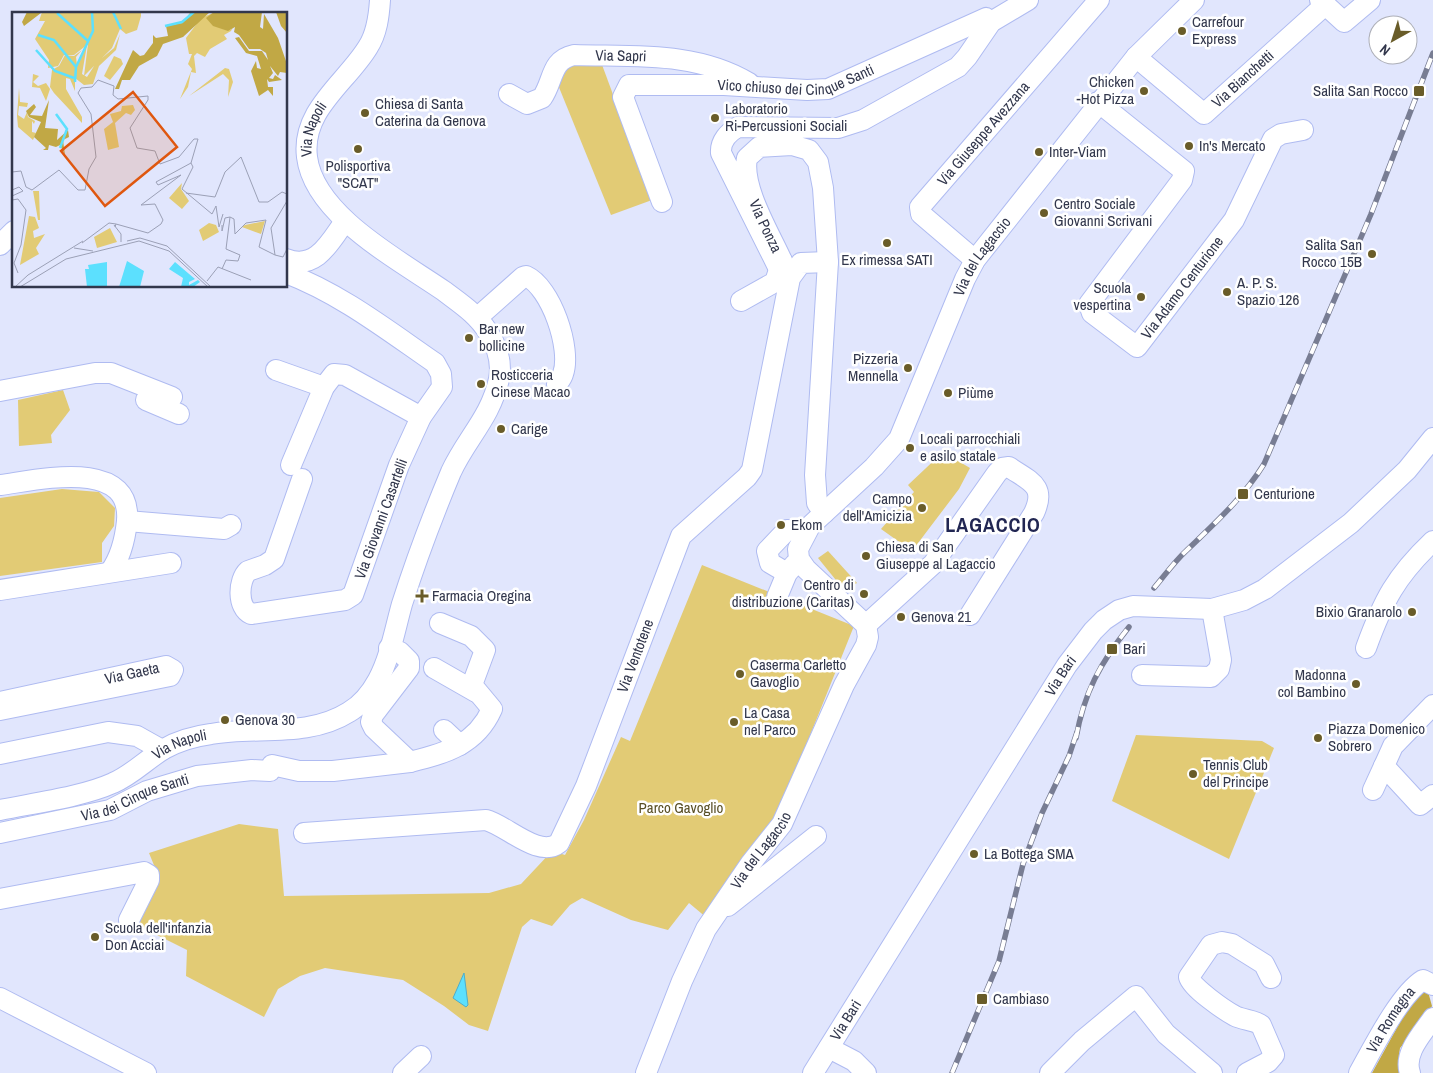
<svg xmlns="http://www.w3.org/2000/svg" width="1433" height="1073" font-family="'Archivo Narrow',sans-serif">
<rect width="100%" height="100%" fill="#e1e6fd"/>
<g fill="#e2cb75">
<path d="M590 60 601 62 652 200 611 215 556 80 561 70Z"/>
<path d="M63 390 70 410 51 435 52 443 19 446 18 400Z"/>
<path d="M943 452 970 468 959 489 912 551 881 529 914 492 908 485Z"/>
<path d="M62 489 99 492 115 508 114 526 102 543V562L0 576V498Z"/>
<path d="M828 551 857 583 844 590 818 558Z"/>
<path d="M702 565 854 626 774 825 707 918 689 903 668 930 631 920 582 898 570 905 552 926 531 919 522 927 488 1031 469 1025 444 1006 403 980 325 968 300 976 278 989 264 1017 186 976 187 950 133 923 158 875 149 853 239 824 278 829 284 896 489 893 521 884 552 851 565 855 584 820 621 737 630 741Z"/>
<path d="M1136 735 1262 741 1274 748 1229 859 1112 801Z"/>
</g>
<path fill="#c1a845" d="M1427 988 1432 1006 1425 1019 1400 1048 1399 1055 1403 1073H1372L1415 995Z"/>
<path fill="#5ce0fe" stroke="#4fadc9" d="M464 973 468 1005 466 1007 453 998Z"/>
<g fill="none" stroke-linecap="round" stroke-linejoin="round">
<defs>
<g id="minor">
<path d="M1320 0 1344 22 1370 0"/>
<path id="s1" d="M1136 57 1204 114 1325 5"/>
<path id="s2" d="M509 94 527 104 542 98C554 81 550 60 574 55 633 57 696 51 749 83"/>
<path id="s3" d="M1098 102 1184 171 1182 180 1089 304 1092 313 1137 347 1234 220 1273 139 1281 134 1303 130"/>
<path id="s4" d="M662 202 623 97 629 85H724L807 90 828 89 986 18 991 22"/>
<path d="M0 245 14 231"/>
<path d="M286 259C316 271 330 242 345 221"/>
<path id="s5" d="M975 260 921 214 920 207 1099 0"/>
<path d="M286 273C341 294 387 330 435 363L441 374 442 387 421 417 399 465 353 595 345 600 251 614C237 608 238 580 248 571L265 565 274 559 302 479"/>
<path d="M741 301 775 282 782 261"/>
<path d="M478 317 523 277 526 276C551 287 572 349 563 374 562 378 559 381 557 384"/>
<path d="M276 370 324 387"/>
<path d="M0 391 95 373H111L172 397"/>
<path d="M146 400 179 414"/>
<path d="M291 465 324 387 334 374 345 375 421 417"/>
<path d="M0 485C38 480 132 457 127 521 125 540 121 557 110 572"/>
<path id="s6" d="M824 513 817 503 815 475 828 262 823 188 818 162 809 150 792 145 759 147 747 158C741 187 770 234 782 261L777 265 721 153C720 141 729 132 738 127L838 128 863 120 958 67 967 57 991 22 1028 0"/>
<path d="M127 521 224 529 231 525"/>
<path d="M787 573 770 563 767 551 787 530 805 531"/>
<path d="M0 590 171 563"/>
<path d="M777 597 787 573 795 564"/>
<path d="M866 625 933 564 997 473 1002 468 1009 467C1029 481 1047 485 1034 513L970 615"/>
<path d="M389 648 400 652 409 661V668L373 715 371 722 374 728 410 762C446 753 476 745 492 709L472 685 485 650 471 636 440 623"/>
<path d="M1366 648C1383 601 1396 576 1433 541"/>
<path d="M434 668 476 692"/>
<path d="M1142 675 1211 677 1219 669 1221 660 1212 609"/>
<path id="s7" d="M0 702 166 666 173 670 170 676 0 710"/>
<path d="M1433 705 1393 746 1384 766 1420 805 1433 795"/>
<path d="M444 730 460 745"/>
<path d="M0 754 108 732 137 736 162 750"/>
<path d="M272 765 299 771H333L410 762"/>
<path d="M1373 790 1384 766"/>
<path id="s8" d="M0 810C34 803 82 797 113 783 132 775 147 759 164 749 178 741 196 736 211 734 257 726 308 738 349 712 361 705 371 693 378 680 390 658 395 629 402 604 416 560 433 515 451 472 466 439 491 417 499 379 502 363 497 346 488 332 477 314 461 304 444 291 399 260 314 215 307 157 301 110 347 82 368 47 377 33 379 16 380 0"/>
<path id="s9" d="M0 833 110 810 147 791 197 776 252 770 270 771"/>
<path id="s10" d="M304 833 486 820C506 825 539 859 559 843L586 786 681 536 747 477 752 470 790 278 801 263 828 262"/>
<path d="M0 899 144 872 149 875V880L129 920"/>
<path d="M728 906 816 836"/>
<path d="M0 998 146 1073"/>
<path d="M829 1048 854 1061 866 1073"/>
<path d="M403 1073 421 1056"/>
<path id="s11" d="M646 1073 682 981 706 929 751 863 782 824 844 685 866 645 868 637 866 625 806 569 799 559 798 549 810 526 874 467 899 439 965 279 975 260 1136 57 1194 0"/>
<path id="s12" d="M813 1073 1067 665 1093 631 1104 620 1119 610 1133 606 1212 609 1244 600 1265 589 1351 523 1407 470 1433 438"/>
<path d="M1050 1073 1082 1041 1136 996 1166 1034 1212 1073"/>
<path d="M1247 1073 1268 1062 1274 1055 1261 1025C1255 1020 1243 1020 1235 1016 1224 1010 1192 988 1189 977L1211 945 1222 942 1232 944 1264 964 1271 978"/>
<path id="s13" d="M1359 1073C1373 1048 1400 994 1423 980L1433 985"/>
<path d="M1410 1073C1403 1053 1423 1033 1433 1018"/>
</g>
</defs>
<use href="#minor" stroke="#afbbf1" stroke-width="22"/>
<use href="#minor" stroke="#fff" stroke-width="20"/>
<defs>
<g id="rail">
<path d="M1154 588C1165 575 1175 561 1187 550 1215 523 1243 498 1264 464L1371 214 1433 53"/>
<path d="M1076 738C1084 693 1100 663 1129 627"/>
<path d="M952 1073 999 961 1023 864 1042 813 1069 756 1077 732"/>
</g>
</defs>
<use href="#rail" stroke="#787d93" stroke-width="5.5"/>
<use href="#rail" stroke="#fff" stroke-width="4" stroke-dasharray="11" stroke-linecap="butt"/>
</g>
<g fill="#695c29" stroke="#fff" stroke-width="2">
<circle cx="1182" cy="31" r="5"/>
<circle cx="1144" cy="91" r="5"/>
<rect x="1413" y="85" width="12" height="12" rx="2.5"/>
<circle cx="365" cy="113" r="5"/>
<circle cx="715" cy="118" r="5"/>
<circle cx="1189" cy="146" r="5"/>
<circle cx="358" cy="149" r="5"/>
<circle cx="1039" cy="152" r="5"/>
<circle cx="1044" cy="213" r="5"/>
<circle cx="887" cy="243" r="5"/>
<circle cx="1372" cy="254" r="5"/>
<circle cx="1227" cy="292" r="5"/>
<circle cx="1141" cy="297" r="5"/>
<circle cx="469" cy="338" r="5"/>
<circle cx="908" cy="368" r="5"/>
<circle cx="481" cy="384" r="5"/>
<circle cx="948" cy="393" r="5"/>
<circle cx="501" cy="429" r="5"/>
<circle cx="910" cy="448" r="5"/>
<rect x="1237" y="488" width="12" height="12" rx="2.5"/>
<circle cx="922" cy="508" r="5"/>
<circle cx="781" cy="525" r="5"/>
<circle cx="866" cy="556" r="5"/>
<circle cx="864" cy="594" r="5"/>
<path d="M419.5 588.5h5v5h5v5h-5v5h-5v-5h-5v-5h5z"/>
<circle cx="1412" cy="612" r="5"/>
<circle cx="901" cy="617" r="5"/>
<rect x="1106" y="643" width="12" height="12" rx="2.5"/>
<circle cx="740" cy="674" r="5"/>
<circle cx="1356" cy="684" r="5"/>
<circle cx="225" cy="720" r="5"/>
<circle cx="734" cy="722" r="5"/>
<circle cx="1318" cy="738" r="5"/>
<circle cx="1193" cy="774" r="5"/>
<circle cx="974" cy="854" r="5"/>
<circle cx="95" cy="937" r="5"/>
<rect x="976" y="993" width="12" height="12" rx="2.5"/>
</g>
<g text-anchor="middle" stroke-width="5" stroke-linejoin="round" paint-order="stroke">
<g font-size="15" fill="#32374c" stroke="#fff" text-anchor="start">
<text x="1192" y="27">Carrefour<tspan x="1192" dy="17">Express</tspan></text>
<text x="1134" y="87" text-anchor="end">Chicken<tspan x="1134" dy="17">-Hot Pizza</tspan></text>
<text x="1408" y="96" text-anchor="end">Salita San Rocco</text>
<text x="375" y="109">Chiesa di Santa<tspan x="375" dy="17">Caterina da Genova</tspan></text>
<text x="725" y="114">Laboratorio<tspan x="725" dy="17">Ri-Percussioni Sociali</tspan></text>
<text x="1199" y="151">In's Mercato</text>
<text x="1049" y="157">Inter-Viam</text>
<text x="358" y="171" text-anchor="middle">Polisportiva<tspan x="358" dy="17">"SCAT"</tspan></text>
<text x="1054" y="209">Centro Sociale<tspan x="1054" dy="17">Giovanni Scrivani</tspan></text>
<text x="1362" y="250" text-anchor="end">Salita San<tspan x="1362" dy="17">Rocco 15B</tspan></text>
<text x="887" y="265" text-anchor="middle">Ex rimessa SATI</text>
<text x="1237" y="288">A. P. S.<tspan x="1237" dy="17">Spazio 126</tspan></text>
<text x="1131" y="293" text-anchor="end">Scuola<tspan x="1131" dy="17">vespertina</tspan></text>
<text x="479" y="334">Bar new<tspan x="479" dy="17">bollicine</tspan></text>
<text x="898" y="364" text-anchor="end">Pizzeria<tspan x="898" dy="17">Mennella</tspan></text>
<text x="491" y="380">Rosticceria<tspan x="491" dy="17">Cinese Macao</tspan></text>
<text x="958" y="398">Piùme</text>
<text x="511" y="434">Carige</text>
<text x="920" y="444">Locali parrocchiali<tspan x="920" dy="17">e asilo statale</tspan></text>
<text x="1254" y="499">Centurione</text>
<text x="912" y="504" text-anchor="end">Campo<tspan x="912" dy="17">dell'Amicizia</tspan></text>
<text x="791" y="530">Ekom</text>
<text x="876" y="552">Chiesa di San<tspan x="876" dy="17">Giuseppe al Lagaccio</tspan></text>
<text x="854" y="590" text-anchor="end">Centro di<tspan x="854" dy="17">distribuzione (Caritas)</tspan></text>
<text x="432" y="601">Farmacia Oregina</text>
<text x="1402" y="617" text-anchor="end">Bixio Granarolo</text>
<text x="911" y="622">Genova 21</text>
<text x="1123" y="654">Bari</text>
<text x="750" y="670">Caserma Carletto<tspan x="750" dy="17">Gavoglio</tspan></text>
<text x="1346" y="680" text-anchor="end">Madonna<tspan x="1346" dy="17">col Bambino</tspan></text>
<text x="744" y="718">La Casa<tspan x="744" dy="17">nel Parco</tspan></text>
<text x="235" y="725">Genova 30</text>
<text x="1328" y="734">Piazza Domenico<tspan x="1328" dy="17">Sobrero</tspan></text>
<text x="1203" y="770">Tennis Club<tspan x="1203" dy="17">del Principe</tspan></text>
<text x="984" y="859">La Bottega SMA</text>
<text x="105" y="933">Scuola dell'infanzia<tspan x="105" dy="17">Don Acciai</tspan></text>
<text x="993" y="1004">Cambiaso</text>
</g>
<g font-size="15" fill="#32374c" stroke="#fff">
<text dy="5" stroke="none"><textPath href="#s2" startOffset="140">Via Sapri</textPath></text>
<text dy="5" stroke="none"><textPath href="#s4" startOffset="294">Vico chiuso dei Cinque Santi</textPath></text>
<text dy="5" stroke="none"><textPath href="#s1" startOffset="141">Via Bianchetti</textPath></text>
<text dy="5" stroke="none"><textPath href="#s8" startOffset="1074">Via Napoli</textPath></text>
<text dy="5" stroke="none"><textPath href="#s5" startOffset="175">Via Giuseppe Avezzana</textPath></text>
<text dy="5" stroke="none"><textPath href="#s6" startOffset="508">Via Ponza</textPath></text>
<text dy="5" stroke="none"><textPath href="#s11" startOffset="960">Via del Lagaccio</textPath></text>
<text dy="5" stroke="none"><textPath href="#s3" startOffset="415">Via Adamo Centurione</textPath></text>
<text transform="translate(381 519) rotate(-70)" y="5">Via Giovanni Casartelli</text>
<text dy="5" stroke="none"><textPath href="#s10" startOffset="465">Via Ventotene</textPath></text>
<text dy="5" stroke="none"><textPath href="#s7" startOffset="135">Via Gaeta</textPath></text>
<text dy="5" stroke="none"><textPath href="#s12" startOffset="468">Via Bari</textPath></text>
<text dy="5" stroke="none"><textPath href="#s8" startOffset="194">Via Napoli</textPath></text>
<text dy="5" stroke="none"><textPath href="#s9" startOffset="140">Via dei Cinque Santi</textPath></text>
<text dy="5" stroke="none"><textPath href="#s11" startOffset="252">Via del Lagaccio</textPath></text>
<text dy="5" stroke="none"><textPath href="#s12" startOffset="62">Via Bari</textPath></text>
<text dy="5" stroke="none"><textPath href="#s13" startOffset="62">Via Romagna</textPath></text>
</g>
<g font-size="15" fill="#594f26" stroke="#fff">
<text x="681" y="813">Parco Gavoglio</text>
</g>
<g font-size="20" font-weight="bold" letter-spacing="1" fill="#212652" stroke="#fff">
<text x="993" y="532">LAGACCIO</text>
</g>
</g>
<g transform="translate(12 12)">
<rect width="275" height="275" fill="#e1e6fd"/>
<path d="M30 0H129V4L125 18 114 22 108 17 100 36 72 64 76 32 62 43H52L46 54 36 56 37 48 23 27 33 9H27ZM201 1 198 8 202 13 218 18 221 15 219 19 212 23 215 27 198 37 193 45 185 41 182 44 184 61 179 60 176 75 168 87 180 57 176 52 180 42H177L174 26 189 6ZM108 22 104 38 87 54 81 72 72 73 63 66V79L58 67 54 66V77L70 105V111L42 81 38 75 40 58 47 54 53 43 62 44 70 38 64 45 65 53 75 33 70 62 75 65 84 51 102 36ZM102 44 109 47 111 52 98 68 92 64ZM213 56 217 57 221 70 216 85 217 68 211 62 177 84ZM21 62 27 64 21 70 26 74 34 71 38 77 34 89 28 76 20 75ZM7 76 8 90 16 91 15 95 7 94 6 103 12 107 15 100 16 105 23 109 22 112 20 109V120L24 121 21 128 6 115 5 104ZM121 93 123 98 119 103 114 101 103 111 107 135 96 138 92 117 101 110 98 102 109 99 110 94ZM170 171 169 177 177 189 170 197 157 186ZM21 179H27L28 208H26ZM17 204 23 205 27 216 21 219 22 226 33 222 24 236 27 242 8 253ZM253 209 249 222 230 215 233 213ZM197 211 204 213 207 220 191 229 187 218ZM98 216 105 230 85 236 82 225Z" fill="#e2cb75"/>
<path d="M15 0H29V1L12 14 10 10ZM198 0 171 25 151 32 145 44 127 54 118 68H110L107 77H103L121 38 128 44 132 43 141 31V23L144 26 156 24 154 14 170 11 178 1ZM202 0H250L248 15 251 17 252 2 266 26 275 52V61L268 60 266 64 258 54 261 61 257 66 261 67 263 63 270 68 257 70 255 67 256 75H261V84L256 78 247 84 239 59 244 49 245 56 249 57 245 44 234 41 223 26 227 25 237 39H250L256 48 254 41 248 37H237L227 23 222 20 223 15 216 19 201 14 194 6ZM264 0H275V21L269 14ZM37 88 33 116 46 117 45 128 56 118 57 125 51 128 53 143 48 133 44 135 37 133 36 138H31L34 136 22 125 29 110 17 105 14 99 22 92 24 95 18 103 30 104Z" fill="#c1a845"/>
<path d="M115 249 132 259 128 275H107ZM95 250V275H75L73 257H77L76 253ZM163 250 183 267 177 270V273L186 268 188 270 181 275H169L171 266 157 257Z" fill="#5ce0fe"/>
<path fill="none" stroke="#5ce0fe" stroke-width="2.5" d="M101 0 109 17M45 1 76 29M153 14 170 10 182 0M26 23 42 28 64 55M24 38 43 59 62 66M63 70 64 55 81 19 80 0M44 102 55 117 48 136"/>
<path fill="none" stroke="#9ba0b6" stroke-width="1" d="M0 160 9 159 14 175 20 178 47 158 66 178H73L77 157 84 145 79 102 66 81 69 76 80 75 86 68 102 74 101 83 106 87 136 84V88L118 116 125 136 143 139 148 152 167 145 182 127H186L179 151 181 155 170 177 200 202 204 194 207 215 211 202M146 173 144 170 179 151M146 173 169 163M0 178 7 175 11 179 0 184M174 181 203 185 213 160 229 145 247 190H256L270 180 275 182M0 188 6 187 14 198 9 233 2 251 6 261M129 193 169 163M218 205 222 207 223 222 234 211 254 208 247 235 263 243M104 212 136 221 149 212 151 208 143 192 129 193M102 213 109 222V230M210 213V219L213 206 218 205M115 229 128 226 155 234 199 275M70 231 97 211 104 212 103 215M62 236 81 239M263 243 259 216 275 189M263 243 271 245 275 237M206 255 239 268M210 257 214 248 226 249 228 243 214 237 218 205M195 269 206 255M3 275 16 263 71 229M8 275 54 247 127 229 157 239 196 275"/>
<path fill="#df570f" fill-opacity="0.15" stroke="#df570f" stroke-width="2.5" d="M121 80 165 135 93 194 49 139Z"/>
<rect width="275" height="275" fill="none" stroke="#32374c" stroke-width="2.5"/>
</g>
<g transform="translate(1393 40) rotate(219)"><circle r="24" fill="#ffffff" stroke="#adafb7"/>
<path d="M0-4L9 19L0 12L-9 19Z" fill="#695c29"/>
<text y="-8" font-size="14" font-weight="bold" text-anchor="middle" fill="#32374c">N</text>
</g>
</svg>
